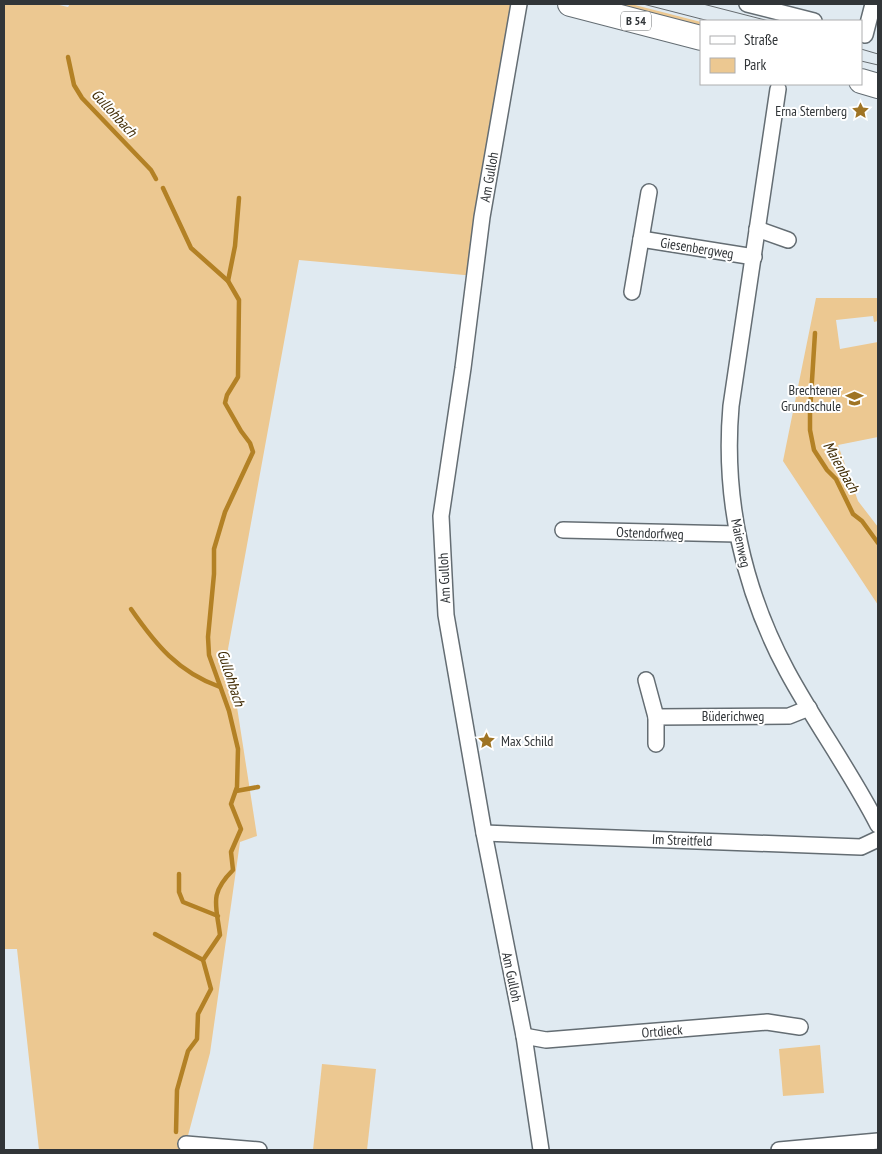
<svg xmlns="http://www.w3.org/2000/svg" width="882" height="1154" font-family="'PT Sans Narrow',sans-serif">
<rect width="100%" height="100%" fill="#e0eaf1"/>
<g fill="#ecc891">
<path d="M4 4H55L68 7 70 4H519L475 276 299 260 228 649 257 836 240 842 210 1053 186 1143 208 1150H39L17 949H4Z"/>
<path d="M610 4H631L701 22V28Z"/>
<path d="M816 298H878V321L874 322 873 316 836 320 840 349 878 342V437L838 445 858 501 878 527V605L783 461Z"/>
<path d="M820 1045 824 1093 783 1096 779 1049Z"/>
<path d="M322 1064 376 1069 367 1150H313Z"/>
</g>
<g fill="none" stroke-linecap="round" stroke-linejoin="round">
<g stroke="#b38125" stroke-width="4.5">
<path d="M68 57 74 85 82 98 151 170 156 179"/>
<path d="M163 188 191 248 228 281 239 300 238 377 227 395 225 403 241 431 250 443 253 452 225 512 214 549V574L208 637 209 655 229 711 238 749 237 787 231 804 241 829 231 852 233 870C209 894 216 904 220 935L203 960 211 989 198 1014 197 1039 188 1051 177 1090 176 1132"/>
<path d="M228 281 235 246 239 198"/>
<path d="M815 333 810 412V430L814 450 827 470 836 479 853 514 862 521 878 543"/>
<path d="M131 609C156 645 178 672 220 687"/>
<path d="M236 791 258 787"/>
<path d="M179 874V892L183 902 218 916"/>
<path d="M155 934 203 960"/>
</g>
<defs>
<g id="minor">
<path d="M519 4 482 217 463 368 441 516 446 615 484 833 524 1036 541 1150"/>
<path d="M747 4 814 21"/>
<path d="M865 35 873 4"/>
<path d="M778 89 731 406C723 498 743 589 787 671 815 723 851 772 878 825"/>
<path d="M757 229 788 240"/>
<path d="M641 239 754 257"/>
<path d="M632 292 649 192"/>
<path d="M563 530 737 534"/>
<path d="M646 680 656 717"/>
<path d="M656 744V717L789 716 809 708"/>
<path d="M484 833 861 847 878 839"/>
<path d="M524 1036 546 1040 767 1022 800 1027"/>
<path d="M186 1144 259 1150"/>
<path d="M779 1150 878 1141"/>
</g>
<g id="primary">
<path d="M570 4 701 38"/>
<path d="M861 81 878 86"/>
</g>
</defs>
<use href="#minor" stroke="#646d73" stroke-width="18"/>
<use href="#primary" stroke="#646d73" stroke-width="26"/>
<use href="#minor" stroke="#fff" stroke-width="15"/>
<use href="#primary" stroke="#fff" stroke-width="24"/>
<g stroke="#656b6f" stroke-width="1">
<path d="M643 4 709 21"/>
<path d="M703 4 769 21"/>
<path d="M861 49 878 54"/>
<path d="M861 61 878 65"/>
</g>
</g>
<defs>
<symbol id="sight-bare" viewBox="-9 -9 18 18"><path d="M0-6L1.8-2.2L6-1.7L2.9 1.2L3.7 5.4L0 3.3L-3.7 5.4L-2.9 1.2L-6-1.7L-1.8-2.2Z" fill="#9f7424" stroke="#fff" stroke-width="2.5" paint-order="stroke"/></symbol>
<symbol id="school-bare" viewBox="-9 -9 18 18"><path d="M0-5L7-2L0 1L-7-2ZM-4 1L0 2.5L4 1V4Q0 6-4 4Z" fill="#9f7424" stroke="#fff" stroke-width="2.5" paint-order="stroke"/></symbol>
</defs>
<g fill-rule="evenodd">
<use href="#sight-bare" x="848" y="98" width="25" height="25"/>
<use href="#school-bare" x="842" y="386" width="25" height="25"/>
<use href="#sight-bare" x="474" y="728" width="25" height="25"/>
</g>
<g text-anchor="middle" stroke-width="4" stroke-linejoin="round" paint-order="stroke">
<rect fill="#fff" stroke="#6f7274" stroke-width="1" x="621" y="11.5" width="30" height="19" rx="4"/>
<g font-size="12" font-weight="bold" fill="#313538">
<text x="636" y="25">B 54</text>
</g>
<g font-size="14" fill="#313538" stroke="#fff" text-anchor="end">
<text x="847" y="116">Erna Sternberg</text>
<text x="841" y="395">Brechtener<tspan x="841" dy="16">Grundschule</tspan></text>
<text x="501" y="746" text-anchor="start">Max Schild</text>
</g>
<g font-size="14" fill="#313538" stroke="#fff">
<text transform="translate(489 177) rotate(-80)" y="5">Am Gulloh</text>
<text transform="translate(697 248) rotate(9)" y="5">Giesenbergweg</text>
<text transform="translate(650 533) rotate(2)" y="5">Ostendorfweg</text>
<text transform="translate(741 543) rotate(78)" y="5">Maienweg</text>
<text transform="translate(444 578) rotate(-93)" y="5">Am Gulloh</text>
<text x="733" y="721">Büderichweg</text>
<text transform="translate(682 840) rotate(2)" y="5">Im Streitfeld</text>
<text transform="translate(512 977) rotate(78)" y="5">Am Gulloh</text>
<text transform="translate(662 1031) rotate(-5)" y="5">Ortdieck</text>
</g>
<g font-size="15" font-style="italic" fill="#422d06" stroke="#fff">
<text transform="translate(114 113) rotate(47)" y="5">Gullohbach</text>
<text transform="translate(841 467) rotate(60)" y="5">Maienbach</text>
<text transform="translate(231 678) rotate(72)" y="5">Gullohbach</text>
</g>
</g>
<rect width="882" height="1154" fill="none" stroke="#313538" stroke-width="10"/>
<rect x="700" y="20" width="162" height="65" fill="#ffffff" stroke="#adaeaf"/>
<rect x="710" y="36" width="25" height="8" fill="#ffffff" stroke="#adaeaf"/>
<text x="744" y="45" font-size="15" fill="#313538">Straße</text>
<rect x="710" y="58" width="25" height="15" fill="#ecc891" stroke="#adaeaf"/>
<text x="744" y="70" font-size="15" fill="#313538">Park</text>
</svg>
